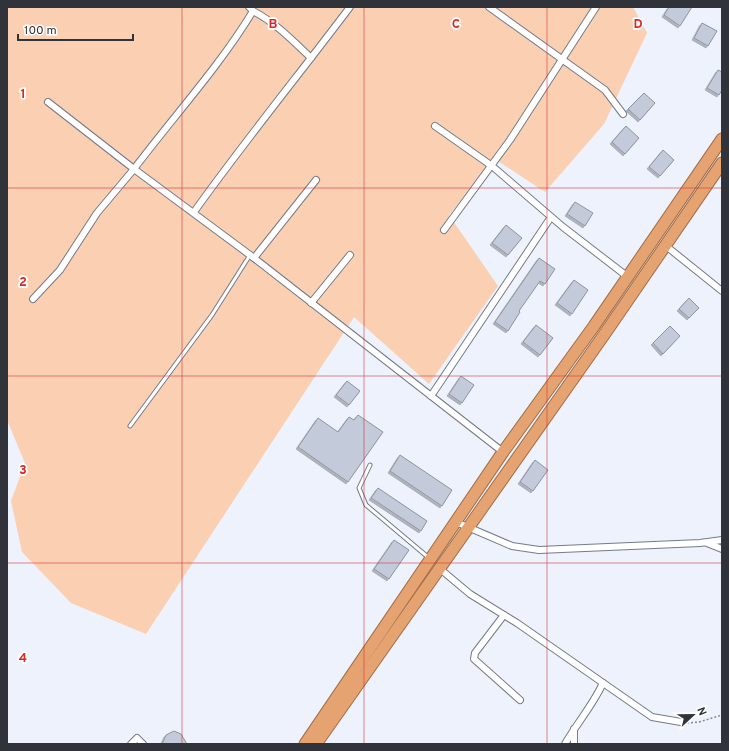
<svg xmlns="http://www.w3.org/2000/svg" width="729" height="751" font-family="Overpass,sans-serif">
<defs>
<filter id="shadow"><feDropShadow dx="-2" dy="2" stdDeviation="0" flood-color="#0004"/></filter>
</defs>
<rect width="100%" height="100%" fill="#edf2fc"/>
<path fill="#fbcfb1" d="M7 7H633L647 33 604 124 545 192 495 159 449 215 498 286 429 384 354 317 146 634 71 603 22 552 11 501 25 463 7 420Z"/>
<g fill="#c3cbda" stroke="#8c93a2" filter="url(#shadow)">
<path d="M669 7H692L680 26 664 15Z"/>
<path d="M702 23 717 31 708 46 694 38Z"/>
<path d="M718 70 722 72V90L719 95 707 88Z"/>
<path d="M644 93 655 103 640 120 628 109Z"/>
<path d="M626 126 639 138 625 154 612 142Z"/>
<path d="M663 150 674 160 660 176 649 167Z"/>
<path d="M575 202 593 213 585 226 567 214Z"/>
<path d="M506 225 522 238 508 255 492 243Z"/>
<path d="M539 258 555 269 545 284 540 281 519 311 520 312 508 331 495 322Z"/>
<path d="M574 280 588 290 572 314 557 303Z"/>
<path d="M689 298 699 308 689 318 679 309Z"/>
<path d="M536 325 553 338 540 355 523 342Z"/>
<path d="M670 326 680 336 663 354 653 343Z"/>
<path d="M461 376 474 385 462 403 449 394Z"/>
<path d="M347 381 360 391 349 405 336 395Z"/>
<path d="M358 415 383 432 348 482 298 447 318 418 338 432 349 417 354 420Z"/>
<path d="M400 455 452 490 442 506 390 471Z"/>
<path d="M535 460 548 470 533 491 520 482Z"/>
<path d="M378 488 427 521 421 531 371 498Z"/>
<path d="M394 540 409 550 389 579 374 569Z"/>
<path d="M174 731 181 734 187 744H162L166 735Z"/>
</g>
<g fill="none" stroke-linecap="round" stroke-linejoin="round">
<defs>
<g id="service">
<path d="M130 426 212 315 250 255"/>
<path d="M370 465 359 488 366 505 429 558"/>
</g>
<g id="minor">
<path d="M249 7 253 11C219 67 174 116 134 169L254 258 503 452"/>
<path d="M489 7 605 90 623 114"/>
<path d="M253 11C276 23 293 41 311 58"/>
<path d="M435 126 492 166 563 227 628 277"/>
<path d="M194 212C244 142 298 76 350 7"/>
<path d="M444 230 510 140 596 7"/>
<path d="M666 246 722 291"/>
<path d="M254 258 316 180"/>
<path d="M33 299 60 270 97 213 134 169 48 102"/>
<path d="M311 303 350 255"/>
<path d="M431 396 551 217"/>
<path d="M456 522 512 546 539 550 700 543 722 540"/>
<path d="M707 543 722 549"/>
<path d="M439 568 470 594 517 623 652 717 681 722"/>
<path d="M504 615 475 653 474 659 520 700"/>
<path d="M574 729V744"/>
<path d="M131 744 137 738 143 744"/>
<path d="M565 744C577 723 593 705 603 683"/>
</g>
<g id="trunk">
<path d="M305 744 503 452 594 326 722 139"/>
<path d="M316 744 606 332 722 163"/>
</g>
</defs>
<use href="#service" stroke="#747b89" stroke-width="5"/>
<use href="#minor" stroke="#747b89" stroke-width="8"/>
<use href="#trunk" stroke="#a26d47" stroke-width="13"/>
<path stroke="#868a92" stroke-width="1.5" stroke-dasharray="2 2" stroke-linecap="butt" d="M687 723 699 722 722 715"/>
<use href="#service" stroke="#fff" stroke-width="3"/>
<use href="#minor" stroke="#fff" stroke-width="6"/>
<use href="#trunk" stroke="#e6a372" stroke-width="11"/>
</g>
<path fill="none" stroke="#d62828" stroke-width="1" stroke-opacity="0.55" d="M182 7V744M364 7V744M547 7V744M7 188H722M7 376H722M7 563H722"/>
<g font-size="13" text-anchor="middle" font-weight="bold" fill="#d62828" stroke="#fff" stroke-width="3.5" stroke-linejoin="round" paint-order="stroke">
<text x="273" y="28">B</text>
<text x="456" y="28">C</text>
<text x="638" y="28">D</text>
<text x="23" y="98">1</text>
<text x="23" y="286">2</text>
<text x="23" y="474">3</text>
<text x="23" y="662">4</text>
</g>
<rect width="729" height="751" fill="none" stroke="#303339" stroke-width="16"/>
<g transform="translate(693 715) rotate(68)" stroke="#ffffff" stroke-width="3" paint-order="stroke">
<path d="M0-3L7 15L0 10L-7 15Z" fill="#303339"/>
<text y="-6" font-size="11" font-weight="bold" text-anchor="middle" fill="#303339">N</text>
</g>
<path d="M18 34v6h115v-6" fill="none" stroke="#303339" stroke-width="2"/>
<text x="24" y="34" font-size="12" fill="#303339" stroke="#ffffff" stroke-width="3" paint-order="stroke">100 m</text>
</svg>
